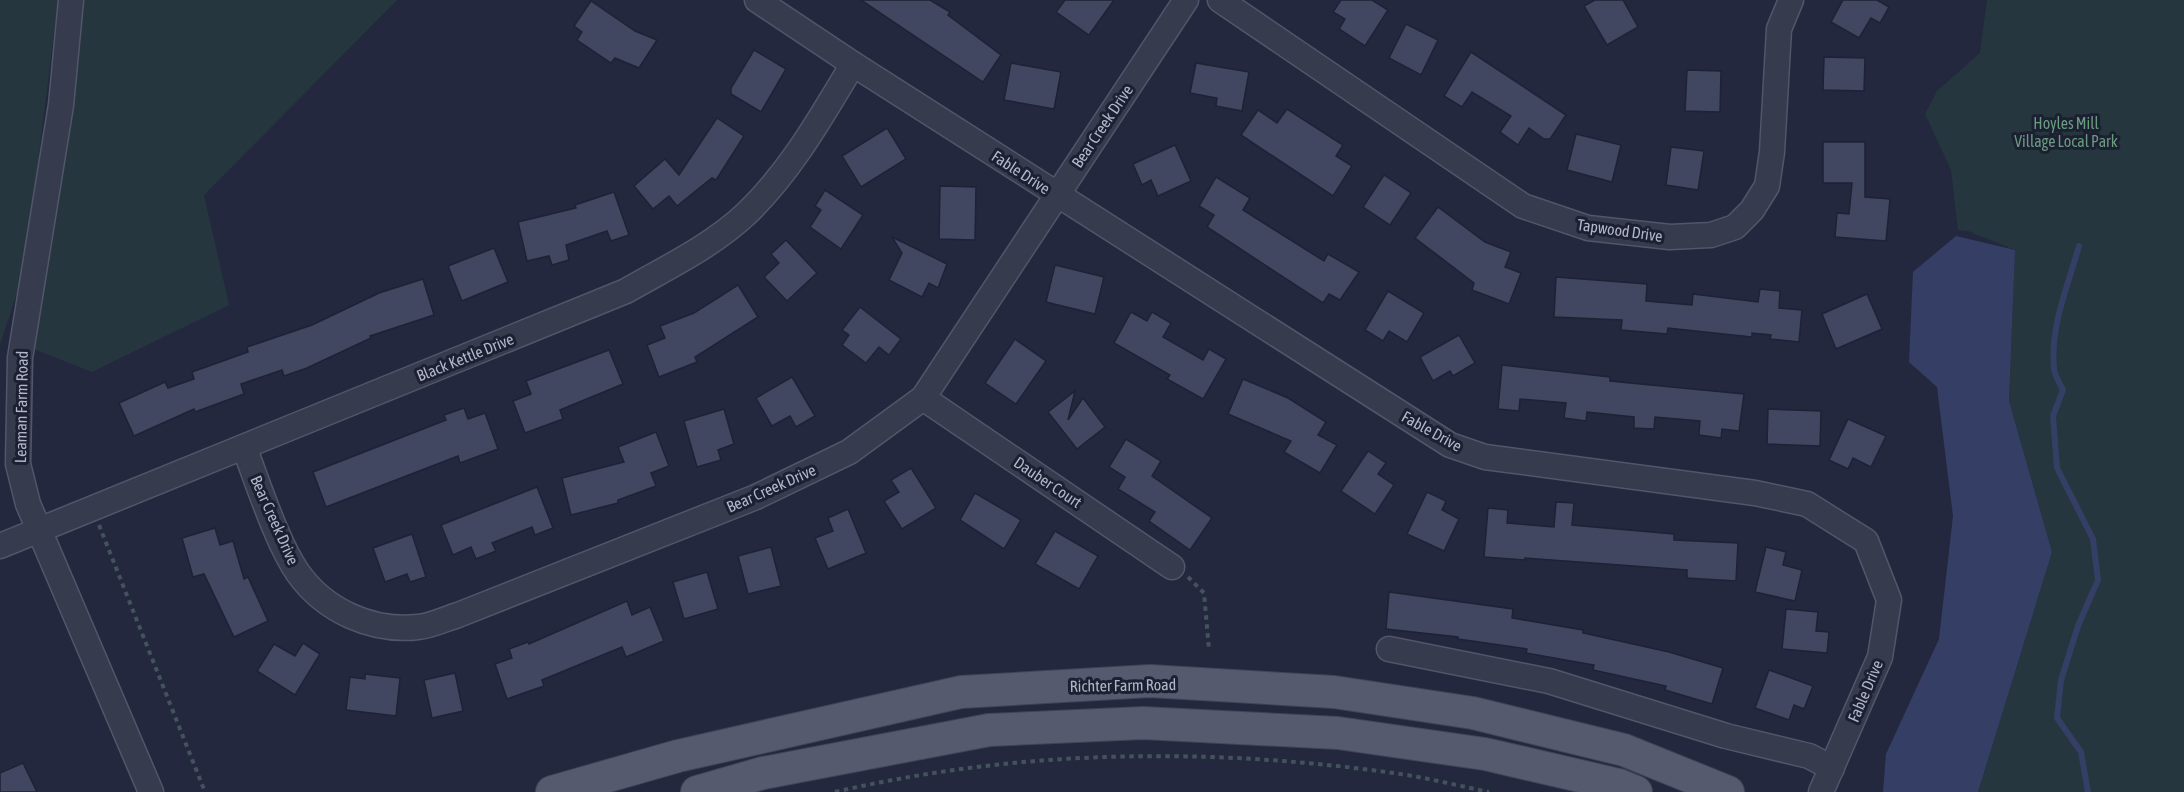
<svg xmlns="http://www.w3.org/2000/svg" width="2184" height="792" font-family="'Asap Condensed',sans-serif">
<rect width="100%" height="100%" fill="#23283e"/>
<g fill="#25363f">
<path d="M0 0H58L25 268 0 345Z"/>
<path d="M82 0H397L204 195 229 305 92 372 31 348Z"/>
<path d="M1987 0H2184V792H1978L2052 552 2009 401 2015 250 1968 231 1958 230 1951 170 1925 114 1937 91 1980 53Z"/>
</g>
<path fill="#353f65" d="M1956 236 2015 250 2009 401 2052 552 1978 792H1883L1886 754 1939 639 1953 516 1937 387 1909 362 1913 272Z"/>
<g fill="none" stroke-linecap="round" stroke-linejoin="round">
<path stroke="#353f65" stroke-width="6" d="M2079 246C2068 286 2050 326 2054 368 2054 375 2060 383 2063 390L2053 416 2057 468 2093 539 2098 580 2078 626 2061 680 2057 718 2081 752 2088 792"/>
</g>
<g fill="#414760" stroke="#1e2235" stroke-width="1.5">
<path d="M861 0H930L950 12 948 15 1001 55 983 82Z"/>
<path d="M1065 0H1114L1089 35 1056 12Z"/>
<path d="M1341 0H1372L1388 10 1365 46 1339 29 1345 19 1333 12Z"/>
<path d="M1595 0H1623L1638 27 1607 45 1584 6Z"/>
<path d="M1843 0H1877L1889 7 1880 23 1871 18 1859 38 1831 22Z"/>
<path d="M591 1 635 31 657 40 639 68 615 58 611 63 577 40 582 32 574 26Z"/>
<path d="M1406 24 1438 40 1421 75 1389 58Z"/>
<path d="M754 50 786 69 761 112 731 94V88Z"/>
<path d="M1471 52 1566 115 1550 139H1544L1529 128 1518 145 1500 132 1511 116 1472 92 1462 107 1444 96Z"/>
<path d="M1824 57 1865 58 1864 91 1823 90Z"/>
<path d="M1011 63 1061 72 1054 109 1004 100Z"/>
<path d="M1196 63 1249 72 1242 111 1216 106 1217 98 1190 93Z"/>
<path d="M1687 70 1721 71 1720 112 1685 111Z"/>
<path d="M1287 109 1343 145 1336 156 1352 166 1333 196 1241 135 1258 110 1277 123Z"/>
<path d="M717 118 744 136 716 180 712 178 677 206 669 196 653 209 634 186 665 159 679 175Z"/>
<path d="M887 128 906 159 861 187 842 156Z"/>
<path d="M1576 134 1621 145 1612 182 1567 170Z"/>
<path d="M1823 142H1865V197L1890 199 1886 241 1835 237 1837 213 1849 214 1852 183H1823Z"/>
<path d="M1175 145 1191 181 1158 196 1151 180 1142 185 1133 164Z"/>
<path d="M1671 147 1704 151 1698 190 1666 185Z"/>
<path d="M1384 175 1411 193 1390 225 1363 207Z"/>
<path d="M1216 177 1250 198 1243 210 1324 261 1328 254 1359 272 1340 300 1329 294 1323 303 1207 227 1214 215 1199 206Z"/>
<path d="M940 186 976 187 975 240 939 239Z"/>
<path d="M825 190 863 215 841 249 810 227 821 210 815 206Z"/>
<path d="M614 192 629 235 611 241 607 231 566 245 569 260 552 265 549 256 527 261 518 222 576 208 575 205Z"/>
<path d="M1438 207 1485 242 1511 252 1505 267 1521 273 1509 304 1472 290 1474 283 1415 238Z"/>
<path d="M892 237 947 264 938 288 929 283 922 297 889 280 902 253Z"/>
<path d="M786 240 817 273 787 301 764 277 779 263 771 254Z"/>
<path d="M494 248 508 282 462 301 448 266Z"/>
<path d="M1055 265 1104 277 1095 314 1046 302Z"/>
<path d="M1556 277 1647 284 1646 301 1692 305 1693 294 1758 302 1760 289 1780 291 1779 308 1802 310 1799 342 1770 339 1771 335 1752 333V337L1668 328 1667 334 1621 330 1622 320 1554 317Z"/>
<path d="M423 279 434 315 370 336 371 338 307 368 284 376 282 370 241 384 244 394 195 412 194 409 134 436 119 403 165 382 168 388 194 379 192 372 248 352 247 347 312 325 379 293Z"/>
<path d="M738 285 758 317 695 357 697 362 659 377 647 345 665 338 660 326 694 313Z"/>
<path d="M1388 291 1424 313 1407 342 1389 331 1383 341 1365 330Z"/>
<path d="M1867 294 1882 329 1836 349 1822 314Z"/>
<path d="M860 307 901 339 889 355 879 347 866 363 842 345 849 335 842 330Z"/>
<path d="M1131 312 1147 321 1152 312 1171 323 1163 337 1203 360 1209 349 1226 359 1203 399 1167 379 1170 375 1114 343Z"/>
<path d="M1459 335 1475 363 1453 376 1450 371 1433 381 1420 357Z"/>
<path d="M1015 339 1046 361 1016 404 985 383Z"/>
<path d="M609 350 623 384 560 410 563 419 525 433 513 401 531 394 526 381Z"/>
<path d="M1502 365 1610 377V381L1744 394 1739 431 1722 429 1721 438 1699 435 1700 421 1655 417 1654 429 1634 428V417L1587 412 1586 421 1564 418 1566 403 1520 399 1519 411 1498 409Z"/>
<path d="M792 377 815 416 796 427 790 416 772 426 756 398Z"/>
<path d="M1243 379 1288 398 1326 422 1318 435 1337 445 1320 473 1284 452 1291 441 1228 414Z"/>
<path d="M1075 391 1068 420 1083 398 1105 427 1077 449 1048 412Z"/>
<path d="M464 408 468 419 485 413 498 449 460 463 458 456 326 507 313 472 446 420 444 415Z"/>
<path d="M724 409 734 444 718 450 721 460 697 467 684 421Z"/>
<path d="M1768 409 1821 411 1820 446 1767 444Z"/>
<path d="M1848 419 1886 436 1871 467 1853 458 1848 469 1829 460Z"/>
<path d="M656 432 669 466 651 473 656 486 618 500V503L571 515 562 478 624 462 618 447Z"/>
<path d="M1126 439 1161 461 1152 476 1212 518 1190 550 1149 521 1155 512 1118 489 1125 477 1109 467Z"/>
<path d="M1368 451 1386 463 1378 474 1394 485 1375 514 1341 491Z"/>
<path d="M911 468 936 508 902 529 884 501 899 492 891 480Z"/>
<path d="M537 487 553 528 535 535 532 527 492 543 496 551 476 559 471 547 453 555 441 525Z"/>
<path d="M1427 492 1446 501 1442 510 1459 519 1444 551 1407 534Z"/>
<path d="M975 493 1021 520 1004 549 960 520Z"/>
<path d="M1556 502 1574 503 1572 525 1674 534V540L1738 543 1736 581 1687 578V570L1525 558V560L1484 557 1488 508 1508 510 1507 523 1554 527Z"/>
<path d="M848 509 866 553 828 569 815 538 833 531 828 518Z"/>
<path d="M215 528 220 545 233 541 244 579 248 577 268 621 234 637 204 574 193 577 182 538Z"/>
<path d="M1055 531 1098 556 1079 589 1035 564Z"/>
<path d="M412 534 426 577 410 582 407 574 385 582 373 548Z"/>
<path d="M771 547 781 586 748 594 738 556Z"/>
<path d="M1766 547 1786 552 1783 565 1802 570 1795 601 1755 592Z"/>
<path d="M707 572 718 609 684 619 673 582Z"/>
<path d="M1389 592 1513 609 1512 618 1583 630V633L1669 652 1723 668 1712 704 1665 690 1666 686 1593 670 1594 665 1526 653 1527 649 1458 639V637L1386 629Z"/>
<path d="M627 601 632 615 650 607 664 641 626 657 622 647 542 680 544 686 507 699 495 664 512 658 509 649 528 642 529 644Z"/>
<path d="M1786 609 1818 612 1816 631 1829 632 1827 653 1782 649Z"/>
<path d="M303 643 320 654 295 695 257 671 274 644 295 656Z"/>
<path d="M1769 670 1813 686 1804 709 1794 705 1789 720 1755 708Z"/>
<path d="M455 673 463 711 432 718 424 680Z"/>
<path d="M365 674 400 678 396 716 346 710 350 677 365 679Z"/>
<path d="M23 763 37 792H0V773Z"/>
</g>
<g fill="none" stroke-linecap="round" stroke-linejoin="round">
<defs>
<g id="minor">
<path d="M71 0 61 105 20 358 18 464 28 504 151 792"/>
<path d="M757 0 853 64 1450 445 1485 457 1755 493 1807 504 1866 541 1889 600 1880 657 1821 792"/>
<path d="M1220 0 1523 206 1588 228 1670 237 1711 235 1735 227 1752 210 1767 186 1772 152 1779 29 1791 0"/>
<path d="M923 398 1172 567"/>
<path d="M244 447C258 483 277 543 298 573 325 611 372 632 418 627 431 626 445 619 458 615L756 497 849 452 923 398 1186 0"/>
<path d="M0 546 626 291C666 268 712 246 746 214 791 171 821 117 853 64"/>
<path d="M1389 649 1549 681 1726 736 1809 756 1832 768"/>
</g>
<g id="major">
<path d="M552 792 678 756 961 692 1150 681 1334 692 1473 713 1624 750 1728 792"/>
<path d="M697 792 763 773 989 730 1143 723 1338 733 1485 754 1619 785 1636 792"/>
</g>
</defs>
<use href="#minor" stroke="#525669" stroke-width="27"/>
<use href="#major" stroke="#404457" stroke-width="34"/>
<g stroke="#43535c" stroke-width="4" stroke-dasharray="4.5 4.5" stroke-linecap="butt">
<path d="M99 525 205 792"/>
<path d="M1188 577 1204 593 1209 650"/>
<path d="M835 792C1016 750 1203 747 1386 772 1420 776 1455 785 1489 792"/>
</g>
<use href="#minor" stroke="#373b4e" stroke-width="24"/>
<use href="#major" stroke="#555a6e" stroke-width="32"/>
</g>
<g text-anchor="middle" stroke-width="6" stroke-linejoin="round" paint-order="stroke">
<g font-size="16" fill="#699b7f" stroke="#1c2032">
<text x="2066" y="129">Hoyles Mill<tspan x="2066" dy="18">Village Local Park</tspan></text>
</g>
<g font-size="16" fill="#b2b6c9" stroke="#1c2032">
<text transform="translate(1102 126) rotate(-56)" y="6">Bear Creek Drive</text>
<text transform="translate(1021 172) rotate(33)" y="6">Fable Drive</text>
<text transform="translate(1620 230) rotate(8)" y="6">Tapwood Drive</text>
<text transform="translate(465 357) rotate(-22)" y="6">Black Kettle Drive</text>
<text transform="translate(21 407) rotate(-89)" y="6">Leaman Farm Road</text>
<text transform="translate(1432 431) rotate(29)" y="6">Fable Drive</text>
<text transform="translate(1048 482) rotate(34)" y="6">Dauber Court</text>
<text transform="translate(771 488) rotate(-24)" y="6">Bear Creek Drive</text>
<text transform="translate(275 520) rotate(66)" y="6">Bear Creek Drive</text>
<text transform="translate(1123 685) rotate(-1)" y="6">Richter Farm Road</text>
<text transform="translate(1865 691) rotate(-67)" y="6">Fable Drive</text>
</g>
</g>
</svg>
